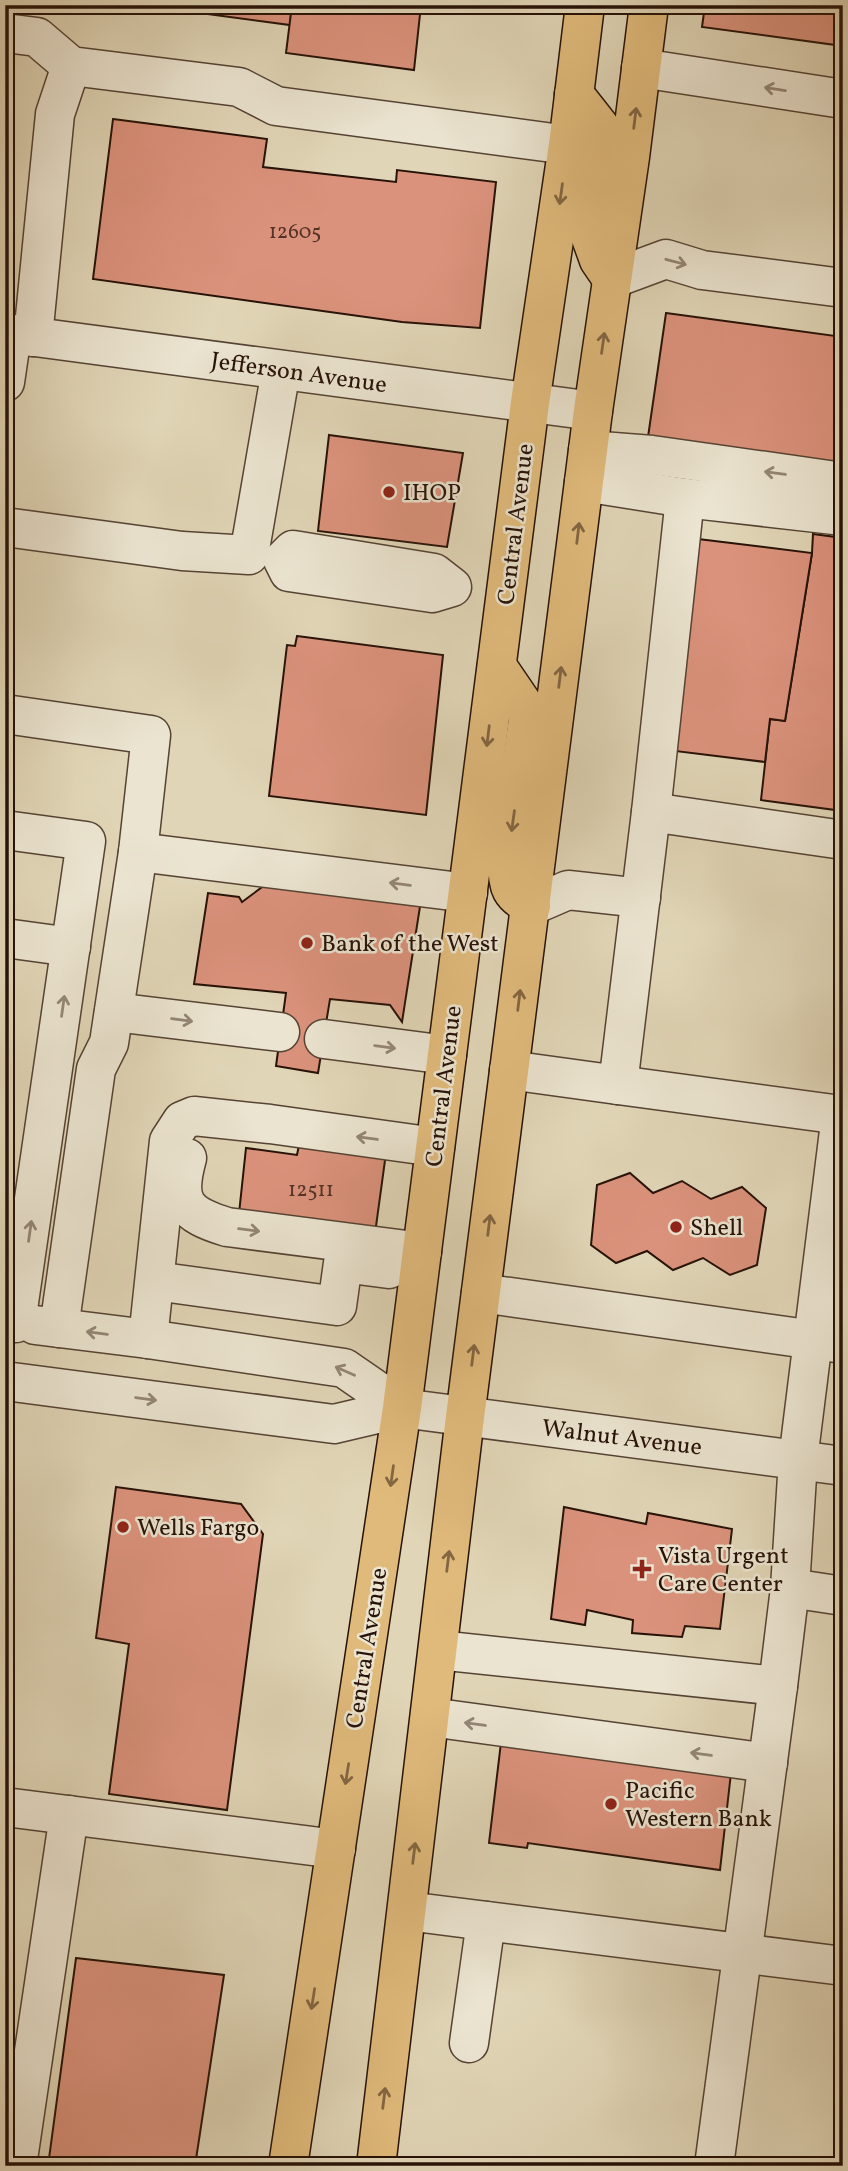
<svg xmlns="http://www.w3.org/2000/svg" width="848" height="2171" font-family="Vollkorn,serif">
<rect width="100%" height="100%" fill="#e0d5b6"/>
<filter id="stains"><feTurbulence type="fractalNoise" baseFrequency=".00286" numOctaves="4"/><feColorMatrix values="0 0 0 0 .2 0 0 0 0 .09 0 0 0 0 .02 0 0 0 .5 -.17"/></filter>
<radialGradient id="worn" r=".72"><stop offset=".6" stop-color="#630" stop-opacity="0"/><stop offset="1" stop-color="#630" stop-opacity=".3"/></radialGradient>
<g fill="#db927c" stroke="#271208" stroke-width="2">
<path d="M163 5H292L290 25 162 8Z"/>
<path d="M292 5H421L414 70 286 53Z"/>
<path d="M705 5H843V46L702 27Z"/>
<path d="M113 119 267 139 263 167 396 182 397 170 496 182 480 328 402 322 93 279Z"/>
<path d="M666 313 843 337V463L648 437Z"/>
<path d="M329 435 463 453 447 547 318 531Z"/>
<path d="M813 534 843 538V811L761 800 770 719 785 721 812 553Z"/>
<path d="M698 539 812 553 785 721 770 719 765 762 675 751Z"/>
<path d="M297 636 443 655 426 815 269 796 287 645 295 646Z"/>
<path d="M269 882 421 900 402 1022 390 1005 330 999 318 1073 276 1066 286 993 194 984 208 893 239 897 242 902Z"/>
<path d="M300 1140 386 1153 374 1241 238 1223 246 1148 297 1155Z"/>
<path d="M630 1173 653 1193 682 1181 711 1199 742 1187 766 1208 757 1265 730 1275 703 1258 673 1270 647 1251 616 1263 591 1245 597 1185Z"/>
<path d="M116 1487 241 1504 263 1534 227 1810 109 1794 129 1644 96 1638Z"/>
<path d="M564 1507 646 1524 648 1513 732 1529 720 1629 685 1626 682 1637 632 1633 633 1620 587 1610 585 1625 551 1619Z"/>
<path d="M502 1734 732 1764 720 1870 528 1843 527 1848 489 1843Z"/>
<path d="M76 1958 224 1975 195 2166H48Z"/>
</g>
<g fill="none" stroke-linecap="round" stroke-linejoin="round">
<defs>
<g id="minor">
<path d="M5 33 37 37 71 66 239 87 276 106 568 145"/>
<path d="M641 68 843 99"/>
<path d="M612 279 666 259 702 270 843 288"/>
<path d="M5 333 593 411"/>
<path d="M33 337 55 114 71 66"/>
<path d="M5 382 12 334"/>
<path d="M588 450 652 455 843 482"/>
<path d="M584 482 685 498 651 812"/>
<path d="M685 498 843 516"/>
<path d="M5 527 182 551 249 555 281 370"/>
<path d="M293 550 434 573 452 587 432 593 289 572 283 560Z"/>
<path d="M5 714 151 735 138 852 109 1043 96 1069 59 1328"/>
<path d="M5 830 86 841 16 1323"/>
<path d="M138 852 468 893"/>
<path d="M531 906 568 890 641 898"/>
<path d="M5 938 71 947"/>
<path d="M114 1012 280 1032"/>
<path d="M324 1039 447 1055"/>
<path d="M509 1070 618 1085 651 812 843 840"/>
<path d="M618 1085 841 1115"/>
<path d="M187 1158C175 1202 184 1214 227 1227L422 1252"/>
<path d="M155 1281 337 1306 343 1263 389 1269"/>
<path d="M481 1293 843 1344"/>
<path d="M35 1325 148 1339 344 1368 402 1408"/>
<path d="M148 1339 169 1141 182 1121 194 1116 270 1124 435 1147"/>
<path d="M5 1381 334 1424 402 1408 843 1466"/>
<path d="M790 1588 843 1596"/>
<path d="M438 1650 778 1686"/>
<path d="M430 1717 768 1763"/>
<path d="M5 1807 336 1849"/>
<path d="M407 1911 843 1966"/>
<path d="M469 2043 486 1921"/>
<path d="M17 2166 69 1815"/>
<path d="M714 2166 778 1686 790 1588 798 1460 841 1115H843"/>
</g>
<g id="major">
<path d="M574 94 600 127 591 238 599 260 612 279"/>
<path d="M497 666 529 713 507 864C509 888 509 894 531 906"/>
<path d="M288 2166 402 1408 530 403 568 145 585 5"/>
<path d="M376 2166 465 1417 593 411 630 157 649 5"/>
</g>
</defs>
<use href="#minor" stroke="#554334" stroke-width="41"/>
<use href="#major" stroke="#271208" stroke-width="41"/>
<use href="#minor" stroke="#ebe4d0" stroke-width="38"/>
<use href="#major" stroke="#e0ba7b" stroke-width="38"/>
</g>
<defs><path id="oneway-shaft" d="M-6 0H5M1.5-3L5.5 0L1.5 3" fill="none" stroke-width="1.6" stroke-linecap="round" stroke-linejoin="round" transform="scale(1.75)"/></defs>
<g stroke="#938676">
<use href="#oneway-shaft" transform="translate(775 89) rotate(-171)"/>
<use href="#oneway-shaft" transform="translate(676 262) rotate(15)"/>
<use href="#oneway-shaft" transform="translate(775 473) rotate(-172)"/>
<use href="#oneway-shaft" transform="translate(400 884) rotate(-173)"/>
<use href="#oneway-shaft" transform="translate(63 1006) rotate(-82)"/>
<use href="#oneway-shaft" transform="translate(182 1020) rotate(7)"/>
<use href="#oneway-shaft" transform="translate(385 1047) rotate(8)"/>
<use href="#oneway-shaft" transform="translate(367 1138) rotate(-172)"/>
<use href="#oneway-shaft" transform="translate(249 1230) rotate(7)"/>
<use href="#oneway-shaft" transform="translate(30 1231) rotate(-82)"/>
<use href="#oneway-shaft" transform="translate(97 1333) rotate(-173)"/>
<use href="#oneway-shaft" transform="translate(345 1371) rotate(-156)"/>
<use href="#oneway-shaft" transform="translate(146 1399) rotate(8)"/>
<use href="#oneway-shaft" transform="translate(475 1724) rotate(-172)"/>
<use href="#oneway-shaft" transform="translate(701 1754) rotate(-172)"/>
</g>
<g stroke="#846642">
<use href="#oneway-shaft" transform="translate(635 118) rotate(-83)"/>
<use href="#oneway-shaft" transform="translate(561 194) rotate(98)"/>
<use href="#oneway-shaft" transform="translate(603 343) rotate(-82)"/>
<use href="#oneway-shaft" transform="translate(578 533) rotate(-83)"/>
<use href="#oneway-shaft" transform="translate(560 677) rotate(-83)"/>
<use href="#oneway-shaft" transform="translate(488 736) rotate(97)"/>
<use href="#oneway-shaft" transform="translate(513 821) rotate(98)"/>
<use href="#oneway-shaft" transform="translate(519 1000) rotate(-83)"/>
<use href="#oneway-shaft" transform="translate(489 1225) rotate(-83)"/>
<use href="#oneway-shaft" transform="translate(473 1355) rotate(-83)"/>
<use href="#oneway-shaft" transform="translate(392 1476) rotate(98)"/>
<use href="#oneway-shaft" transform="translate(448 1561) rotate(-83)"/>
<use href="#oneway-shaft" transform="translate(347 1774) rotate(99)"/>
<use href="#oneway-shaft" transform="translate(414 1853) rotate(-83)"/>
<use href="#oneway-shaft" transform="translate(313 1999) rotate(99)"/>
<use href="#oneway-shaft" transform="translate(384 2098) rotate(-83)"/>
</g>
<g fill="#8f2418" stroke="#ebe4d0" stroke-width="2.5">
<circle cx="389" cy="492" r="7"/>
<circle cx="307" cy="943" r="7"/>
<circle cx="676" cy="1227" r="7"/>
<circle cx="123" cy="1527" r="7"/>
<path d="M638.5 1558.5h7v7h7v7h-7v7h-7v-7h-7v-7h7z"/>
<circle cx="611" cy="1804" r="7"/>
</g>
<g text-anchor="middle" stroke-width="5" stroke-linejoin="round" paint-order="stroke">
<g font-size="21" fill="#543225">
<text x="295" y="238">12605</text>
<text x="311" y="1196">12511</text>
</g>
<g font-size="24" fill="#271208" stroke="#ebe4d0">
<text transform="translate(299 372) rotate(8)" y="8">Jefferson Avenue</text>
<text transform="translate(515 524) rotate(-83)" y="8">Central Avenue</text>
<text transform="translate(443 1086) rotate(-83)" y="8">Central Avenue</text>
<text transform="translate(622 1437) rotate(7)" y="8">Walnut Avenue</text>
<text transform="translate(366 1648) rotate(-81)" y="8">Central Avenue</text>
</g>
<g font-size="24" fill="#271208" stroke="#ebe4d0" text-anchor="start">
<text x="403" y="500">IHOP</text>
<text x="321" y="951">Bank of the West</text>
<text x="690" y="1235">Shell</text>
<text x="137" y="1535">Wells Fargo</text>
<text x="658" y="1563">Vista Urgent<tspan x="658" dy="28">Care Center</tspan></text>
<text x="625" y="1798">Pacific<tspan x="625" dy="28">Western Bank</tspan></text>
</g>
</g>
<rect width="848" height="2171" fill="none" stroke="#e0d5b6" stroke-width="28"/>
<rect x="7" y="7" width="834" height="2157" fill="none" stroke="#271208" stroke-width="3.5"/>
<rect x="14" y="14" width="820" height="2143" fill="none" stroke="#271208" stroke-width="2"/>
<rect width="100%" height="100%" filter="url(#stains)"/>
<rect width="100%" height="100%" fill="url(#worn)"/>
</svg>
